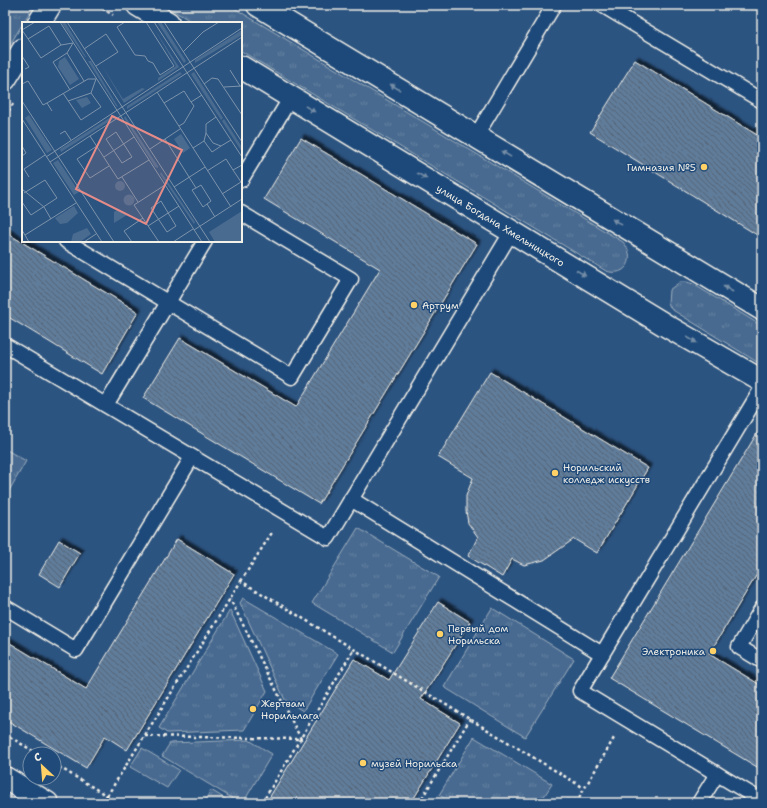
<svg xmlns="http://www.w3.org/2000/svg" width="767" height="808" font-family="'Shantell Sans',sans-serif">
<defs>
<pattern id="grass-tufts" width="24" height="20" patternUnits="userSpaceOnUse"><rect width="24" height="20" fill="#496b90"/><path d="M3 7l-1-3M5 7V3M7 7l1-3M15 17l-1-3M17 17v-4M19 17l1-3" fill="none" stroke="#6481a0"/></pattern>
<pattern id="building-back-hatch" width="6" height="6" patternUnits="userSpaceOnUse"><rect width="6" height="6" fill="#5e7b9a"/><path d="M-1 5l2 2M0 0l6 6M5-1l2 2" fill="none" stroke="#556474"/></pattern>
<filter id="shadow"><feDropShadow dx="3.5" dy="-3.5" stdDeviation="1" flood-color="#0009"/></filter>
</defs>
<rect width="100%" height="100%" fill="#2c5481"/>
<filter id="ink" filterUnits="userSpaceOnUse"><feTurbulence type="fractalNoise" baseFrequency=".025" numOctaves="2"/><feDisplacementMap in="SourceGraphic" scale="8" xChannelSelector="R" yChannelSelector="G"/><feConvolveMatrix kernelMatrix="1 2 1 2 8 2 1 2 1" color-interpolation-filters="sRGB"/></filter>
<g filter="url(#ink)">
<g fill="url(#grass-tufts)" stroke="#9eaebc">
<path d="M5 5H34L5 53Z"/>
<path d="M164 5H229L623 242C637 257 627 278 606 271L241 51V23H194Z"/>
<path d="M680 282H687L693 284 762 326V365L671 309 668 303 669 290Z"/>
<path d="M5 449 26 461 5 498Z"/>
<path d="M358 528 439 577 393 652 312 603Z"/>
<path d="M243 598 338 654 303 711 285 700 240 603Z"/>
<path d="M492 608 574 659 525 737 444 687Z"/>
<path d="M230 610 267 691 244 730 167 733 159 728Z"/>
<path d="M474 737 552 784 543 798 478 803H452L439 795Z"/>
<path d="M249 740 272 754 243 803H240L162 756 170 743Z"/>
<path d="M142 748 179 770 167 788 130 767Z"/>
<path d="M211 790 232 803H233H203Z"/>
</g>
<g fill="url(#building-back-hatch)" stroke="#f4f1e8" filter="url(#shadow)">
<path d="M635 60 762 138V238L590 132Z"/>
<path d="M301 138 477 244 319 504 143 398 180 338 296 407 380 269 264 199Z"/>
<path d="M5 232 138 312 102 374 5 315Z"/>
<path d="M490 372 648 468 597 553 574 539 544 560 524 565 512 559 502 577 468 556 478 537 468 523 466 511V496L473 478 438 457Z"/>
<path d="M762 425V566L709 654 762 686V770L609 678Z"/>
<path d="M177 539 234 574 127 750 105 736 86 768 5 719V640L86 689Z"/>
<path d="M59 540 80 553 60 587 39 574Z"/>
<path d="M438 602 470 622 421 699 460 723 411 803H266L354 659 389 680Z"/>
</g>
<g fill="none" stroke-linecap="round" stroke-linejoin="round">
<defs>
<g id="service">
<path d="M602 5 762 101"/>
<path d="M476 136 554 5"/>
<path d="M241 180 291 97"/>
<path d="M66 241 292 377 351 279 241 213"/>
<path d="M5 345 328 538 512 231"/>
<path d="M762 388 580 691 762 801"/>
<path d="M106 405 205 241"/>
<path d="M351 499 602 654"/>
<path d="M5 607 76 650 192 457"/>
<path d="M762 608 739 647 762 661"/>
<path d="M699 803 717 774"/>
</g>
<g id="tertiary">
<path d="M138 5 168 23"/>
<path d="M258 5 762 309"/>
<path d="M39 23 50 5"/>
<path id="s1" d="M241 67 665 325 762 381"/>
<path d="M5 79 23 50"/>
</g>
<path id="secondary" d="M5 778 47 803"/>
</defs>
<use href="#service" stroke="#f4f1e8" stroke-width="17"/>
<use href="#tertiary" stroke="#f4f1e8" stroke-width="25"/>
<use href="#secondary" stroke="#f4f1e8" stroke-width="25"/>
<g stroke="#f4f1e8" stroke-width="2.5" stroke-dasharray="3 3" stroke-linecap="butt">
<path d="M97 5 113 15"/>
<path d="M5 116 13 104"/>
<path d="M241 581 273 531"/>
<path d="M5 734 38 754"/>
<path d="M145 736 301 739 230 599"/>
<path d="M54 764 119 803"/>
<path d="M107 796 241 581 584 788"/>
<path d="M262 803 354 649"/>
<path d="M419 803 470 719"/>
<path d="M537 803 578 800"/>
<path d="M576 803 614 738"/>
</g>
<use href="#service" stroke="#1f4a7a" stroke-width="14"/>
<use href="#tertiary" stroke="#1f4a7a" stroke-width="22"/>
<use href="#secondary" stroke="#1f4a7a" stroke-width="22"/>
</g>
<defs><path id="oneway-solid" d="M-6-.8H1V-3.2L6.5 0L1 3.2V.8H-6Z"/></defs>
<g fill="#748da6">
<use href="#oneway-solid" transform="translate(395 87) rotate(-149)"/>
<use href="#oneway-solid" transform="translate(310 109) rotate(31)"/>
<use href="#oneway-solid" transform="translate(506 154) rotate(-149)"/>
<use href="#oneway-solid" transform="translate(422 176) rotate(31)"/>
<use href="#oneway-solid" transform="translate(617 222) rotate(-149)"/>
<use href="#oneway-solid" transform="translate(581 273) rotate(32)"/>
<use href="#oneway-solid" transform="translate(728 289) rotate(-150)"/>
<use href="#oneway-solid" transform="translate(692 340) rotate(30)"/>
</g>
</g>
<g fill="#ffd166" stroke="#1f4a7a" stroke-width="1.5">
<circle cx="704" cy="167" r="4"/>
<circle cx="414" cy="305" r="4"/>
<circle cx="555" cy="473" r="4"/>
<circle cx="440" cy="634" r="4"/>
<circle cx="713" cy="651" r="4"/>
<circle cx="253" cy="709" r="4"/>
<circle cx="363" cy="763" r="4"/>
</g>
<g text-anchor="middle" stroke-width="3" stroke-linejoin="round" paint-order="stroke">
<g font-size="10" fill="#f4f1e8" stroke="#1f4a7a" text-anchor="start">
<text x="696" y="171" text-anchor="end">Гимназия №5</text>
<text x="422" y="309">Артрум</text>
<text x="563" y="471">Норильский<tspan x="563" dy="12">колледж искусств</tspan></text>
<text x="448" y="632">Первый дом<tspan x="448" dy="12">Норильска</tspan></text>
<text x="705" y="655" text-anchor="end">Электроника</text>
<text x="261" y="707">Жертвам<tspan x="261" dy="12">Норильлага</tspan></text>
<text x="371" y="767">музей Норильска</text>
</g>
<g font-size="10" fill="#f4f1e8" stroke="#1f4a7a">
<text dy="4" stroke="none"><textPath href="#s1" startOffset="304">улица Богдана Хмельницкого</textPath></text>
</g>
</g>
<g transform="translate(22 22)">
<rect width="220" height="220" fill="#2c5481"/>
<path d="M39 0H43L64 35H63ZM135 0H139L164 39 162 41ZM133 8 157 45 136 59V56L154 44ZM220 8V13L173 41V38ZM43 35 57 57 48 63 36 45 37 39ZM66 39H69L96 85 94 84ZM80 44 101 77 120 66 123 67 102 81ZM158 50 160 52 105 87V84ZM172 50 201 96 199 98 169 52ZM65 75 69 81 60 86 54 78ZM7 93 30 128 25 131 3 96ZM92 93 94 95 39 130 38 127ZM103 94 136 144V146L133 145 102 96ZM202 97 220 125V130L200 99ZM159 112 168 126 161 131 152 117ZM36 138 57 170 52 173 31 141ZM139 150 173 200 172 202 138 152ZM93 164a5 5 0 1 1 10 0a5 5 0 1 1-10 0ZM101.5 178a5.5 5.5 0 1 1 11 0a5.5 5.5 0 1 1-11 0ZM52 184 56 191 45 201 38 202 33 196ZM95 188 105 193 92 201V190ZM65 206 69 212 58 220H49L51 212Z" fill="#496b90"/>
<path d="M220 189V220H193L187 210Z" fill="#496b90"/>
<path fill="none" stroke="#7c93aa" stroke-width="1" d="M38 0 180 220M45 0 188 220M103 0 95 5 113 33 123 34 126 39 131 41 138 53 152 44 124 0M132 0 220 135M142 0 220 120M0 8 19 36 39 23 27 4 6 17M0 8 13 0M39 23 51 21 45 31M62 27 84 12 96 30 74 44M161 30 181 10 197 0M0 34 7 45 3 47M208 48 218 64M0 62 6 59 21 83 25 81 30 89M182 62 190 56 196 57 220 93M202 65 220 64M48 68 31 40 45 31 62 59M135 70 209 185M0 79 92 220M46 79 69 71M25 81 66 57H74L69 71 79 85 59 98 41 71M142 81 162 69 169 80 180 73M194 95 184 102V111L191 121 199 124 209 118M0 97 80 220M157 104 162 101 172 84 169 80M94 110 110 135 100 141 84 117ZM184 111 182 119 190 130 199 124M38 112 43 109 49 118M68 114 96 157 127 138M143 117 174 166 179 163 189 179 181 185 170 168 174 166M0 124 4 131 0 134M75 124 55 137 68 156 87 144M171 126 182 119M128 127 158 107M24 135 220 6M82 135 112 115M28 140 220 15M185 149 204 137 211 148M7 155 2 147 23 133M100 155 116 180M152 165 183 145M0 167 22 185 29 197M200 172 219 160 211 148 220 143M139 179 154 204 145 210 129 186ZM0 180 9 193 35 176 23 158 2 171M185 182 193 195M126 204 157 184M0 208 7 220M172 208 220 177M3 213 54 181M62 220 74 212M110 220 102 209 121 196M137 220 112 183 143 163M151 220 171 207"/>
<path fill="#e58c88" fill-opacity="0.15" stroke="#e58c88" stroke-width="2" d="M90 94 160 128 124 202 54 167Z"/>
<rect width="220" height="220" fill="none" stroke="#f4f1e8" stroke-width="2"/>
</g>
<rect width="767" height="808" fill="none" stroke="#1f4a7a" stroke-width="20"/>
<rect x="10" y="10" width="747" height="788" fill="none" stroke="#f4f1e8" stroke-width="1.5" filter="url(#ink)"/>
<g transform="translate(42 766) rotate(334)"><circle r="19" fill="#1f4a7a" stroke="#748da6"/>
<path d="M0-3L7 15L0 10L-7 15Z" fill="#ffd166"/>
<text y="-6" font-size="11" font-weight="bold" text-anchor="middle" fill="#f4f1e8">С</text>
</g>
</svg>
